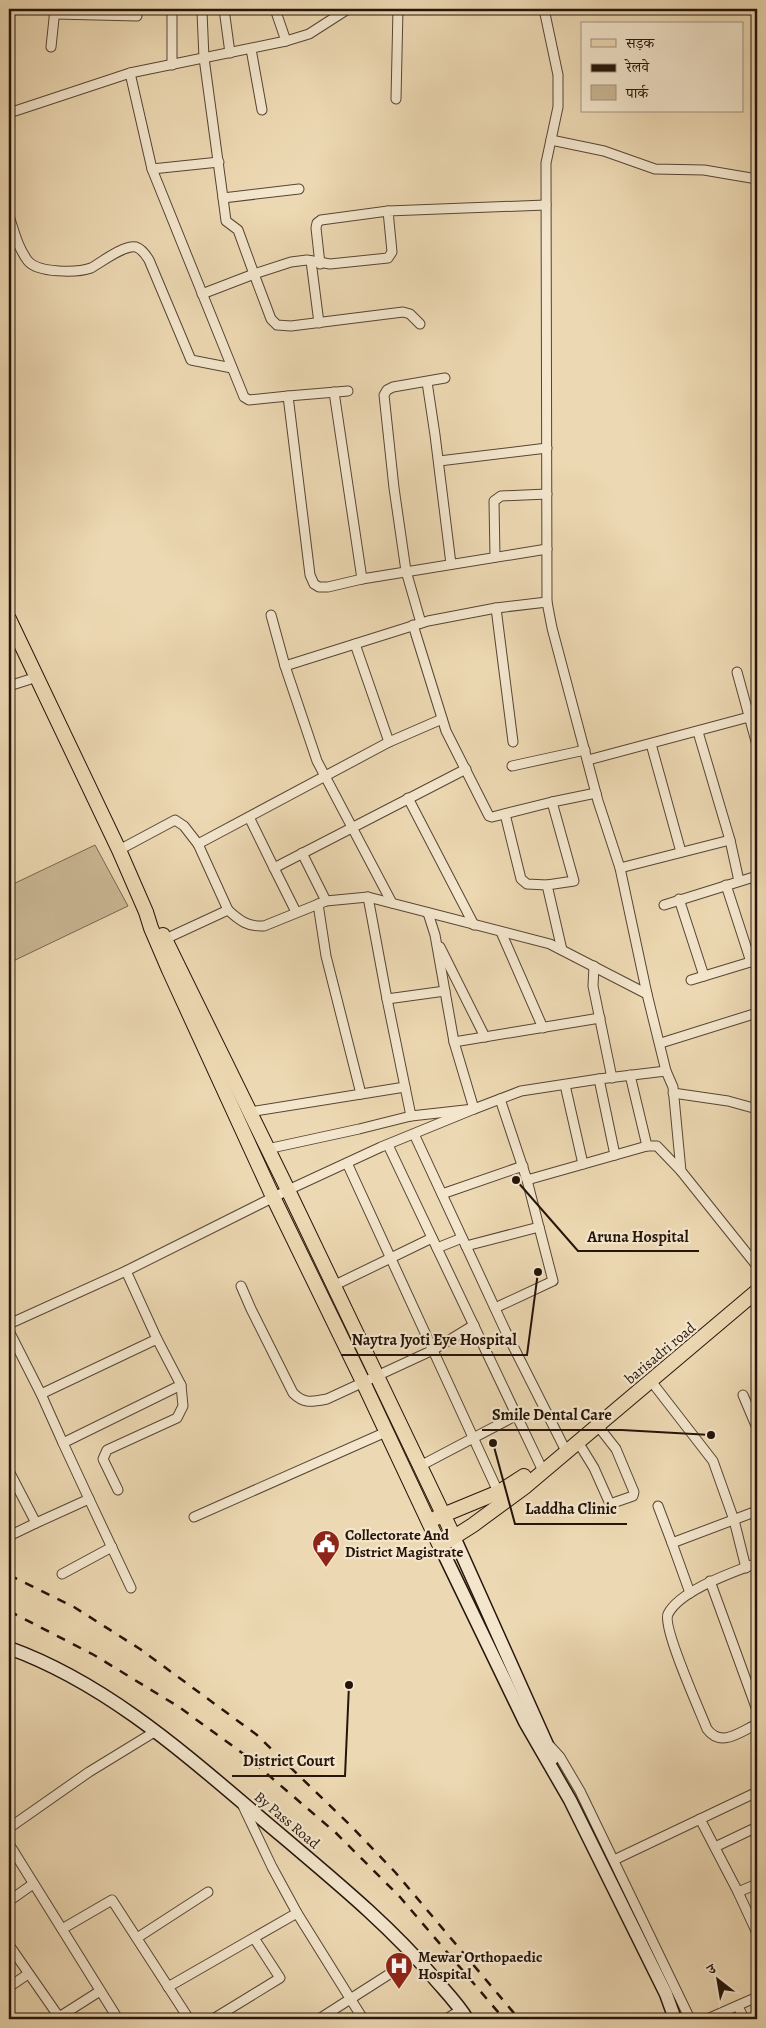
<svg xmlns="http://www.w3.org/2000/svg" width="766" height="2028" font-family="Alegreya,'Noto Serif Devanagari',serif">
<rect width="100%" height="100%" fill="#ecd8b2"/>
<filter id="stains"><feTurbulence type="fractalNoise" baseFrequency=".004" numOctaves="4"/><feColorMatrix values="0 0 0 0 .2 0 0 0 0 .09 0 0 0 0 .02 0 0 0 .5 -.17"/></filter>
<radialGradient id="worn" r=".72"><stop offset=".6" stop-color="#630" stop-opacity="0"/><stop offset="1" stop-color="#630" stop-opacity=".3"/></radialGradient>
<path fill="#cab795" stroke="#786650" d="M95 845 128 906 9 963V886Z"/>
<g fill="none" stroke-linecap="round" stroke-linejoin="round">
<defs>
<g id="street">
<path d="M224 9 230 53"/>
<path d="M275 9 286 41"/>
<path d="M544 9 558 75V107L546 163 547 602 552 628 598 801 620 868 647 994"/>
<path d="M202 12 204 58 223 198"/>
<path d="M55 14 137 16"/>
<path d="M51 47 55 9"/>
<path d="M251 49 262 110"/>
<path d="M172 65V9"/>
<path d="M130 73 152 169 244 397 249 400 288 396 310 575 314 584 319 587H328L362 579 547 549"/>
<path d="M396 99 398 9"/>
<path d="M9 113 130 73 286 41 309 34 348 9"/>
<path d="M551 140 604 151 655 169 704 170 757 179"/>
<path d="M152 169 219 162"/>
<path d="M299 189 223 198 226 221 238 230 254 274 291 262 307 260 330 264 388 258 392 252 388 211 546 205"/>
<path d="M9 216C14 231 18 248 28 261 38 273 77 273 91 268 102 262 123 245 136 247 142 249 146 255 149 260L191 360 232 368"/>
<path d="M311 261 319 323"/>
<path d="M320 264 316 228 317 223 321 220 388 211"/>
<path d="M202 294 254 274 271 319 277 325 291 326 403 312 410 314 420 324"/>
<path d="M427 382 435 435 451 564"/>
<path d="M334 392 362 579"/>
<path d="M288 396 348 391"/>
<path d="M439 461 547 448"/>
<path d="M495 557 494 501 501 496 547 494"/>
<path d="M496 608 513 742"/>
<path d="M271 615 285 666"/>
<path d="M421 623 406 571 394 488 384 395 387 390 393 387 445 378"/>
<path d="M413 625 446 731 489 816 492 817 552 802"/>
<path d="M355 644 389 742"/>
<path d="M737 672 757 745"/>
<path d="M9 686 37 677"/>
<path d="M698 732 730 840 739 881"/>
<path d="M651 744 681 852"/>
<path d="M588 760 749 717"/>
<path d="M512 766 585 750"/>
<path d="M408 798 474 925"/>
<path d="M505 814 521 879 527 884 547 885"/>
<path d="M249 817 274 868 466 769"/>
<path d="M198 844 228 910"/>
<path d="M119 850 175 820 184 826 198 844 389 742 442 719"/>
<path d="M302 853 326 901"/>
<path d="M274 868 296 912"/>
<path d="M620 868 730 840"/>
<path d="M726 885 751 962"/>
<path d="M368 897 387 999 445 991"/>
<path d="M679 899 704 976"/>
<path d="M392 903 317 761 285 666 428 621 496 608 547 602"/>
<path d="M318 904 326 956 361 1094"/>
<path d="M664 905 757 876"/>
<path d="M501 932 543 1028"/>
<path d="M161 941 228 910C240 921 248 927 264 926L326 901 368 897 550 944 647 994 666 1071"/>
<path d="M440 947 485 1037"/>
<path d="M562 950 547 885 574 881 552 802 596 793"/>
<path d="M594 966 593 986 612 1078"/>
<path d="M691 980 757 960"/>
<path d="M387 999 411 1116"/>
<path d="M454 1042 600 1018"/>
<path d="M661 1043 757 1013"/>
<path d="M630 1075 647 1146"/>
<path d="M599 1079 615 1155"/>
<path d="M565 1085 583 1164"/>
<path d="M673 1093 728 1101 757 1109"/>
<path d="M500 1099 527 1180 647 1146H657L681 1171"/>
<path d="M249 1112 405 1087"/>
<path d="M414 1134 505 1330 566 1451"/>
<path d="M388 1145 543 1471"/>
<path d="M267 1149 359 1129 411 1116 474 1109 454 1042 435 935 428 913"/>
<path d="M347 1163 500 1496"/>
<path d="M527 1180 539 1227"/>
<path d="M442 1194 523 1166"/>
<path d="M466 1246 539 1227 553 1281 495 1308"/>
<path d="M437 1248 462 1238"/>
<path d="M241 1286 251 1309 293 1393C304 1404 312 1402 327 1399L433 1350 474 1325"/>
<path d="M333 1286 432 1238"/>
<path d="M9 1324 126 1271 288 1190 381 1147 474 1109 521 1091 599 1079 666 1071 673 1087 681 1171 757 1266"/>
<path d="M9 1331 41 1394 157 1339 126 1271"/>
<path d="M651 1381 713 1461 734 1520 746 1568"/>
<path d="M41 1394 63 1443 181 1385 157 1339"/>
<path d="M743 1395 757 1428"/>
<path d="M578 1442 594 1468 610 1504 633 1496 634 1492 616 1449 598 1426"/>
<path d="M420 1466 517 1415"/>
<path d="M9 1471 36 1523 89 1499 63 1443"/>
<path d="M118 1490 103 1459 107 1450 177 1418 183 1406 181 1385"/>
<path d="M89 1499 131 1588"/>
<path d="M658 1506 672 1543"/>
<path d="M194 1517 386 1432"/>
<path d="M9 1536 36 1523"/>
<path d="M757 1563C734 1572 680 1590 668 1614 662 1627 700 1711 707 1729 721 1748 740 1732 757 1724"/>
<path d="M62 1574 112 1547"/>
<path d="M710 1581 757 1710"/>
<path d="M690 1593 672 1543 757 1511"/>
<path d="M550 1746 560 1757 580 1791 690 2019"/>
<path d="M243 1806 272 1867 297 1913 363 2019"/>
<path d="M700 1819 738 1892 757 1884"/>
<path d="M9 1828 89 1772 156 1731"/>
<path d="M9 1844 118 2019"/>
<path d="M715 1847 757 1827"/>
<path d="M614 1860 757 1792"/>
<path d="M738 1892 757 1933"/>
<path d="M9 1901 33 1884"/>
<path d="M62 1929 112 1900 189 2019"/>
<path d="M137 1938 208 1892"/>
<path d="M9 1945 59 2017"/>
<path d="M9 1987 28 1974"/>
<path d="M168 1987 297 1913"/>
<path d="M738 2006 744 2019"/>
<path d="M56 2019 100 1991"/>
<path d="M213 2019 280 1978 254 1938"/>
<path d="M319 2019 416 1957"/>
<path d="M446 2019 461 2010"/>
<path d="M707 2019 757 1997"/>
</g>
<g id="secondary">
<path d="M454 1537 553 1758"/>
<path d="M440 1546 525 1722 570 1800 666 1994 675 2019"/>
<path d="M9 1648C114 1686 197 1765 282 1836 335 1881 389 1925 434 1978 445 1991 458 2004 467 2019"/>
</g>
<g id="primary">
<path d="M9 619 119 850 146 912 151 928 169 970 273 1197 363 1382 440 1546 473 1525 526 1486 757 1291"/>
<path d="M163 935 288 1190 454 1537"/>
<path d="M436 1518 499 1492 524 1476"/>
</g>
</defs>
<use href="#street" stroke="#574534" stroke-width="11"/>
<use href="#secondary" stroke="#25140a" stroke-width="15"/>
<use href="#primary" stroke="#25140a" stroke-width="16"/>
<use href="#street" stroke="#f3e6cd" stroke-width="9"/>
<use href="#secondary" stroke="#f3e6cd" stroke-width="12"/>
<use href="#primary" stroke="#ecd8b2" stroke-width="14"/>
<g stroke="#25140a" stroke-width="2.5" stroke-dasharray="9 9" stroke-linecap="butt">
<path d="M9 1575 74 1607 140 1649 257 1735 352 1827 395 1872 519 2019"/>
<path d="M9 1611 94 1655 179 1707 245 1755 336 1833 400 1897 504 2019"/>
</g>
</g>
<defs>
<symbol id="civic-pin" viewBox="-11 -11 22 30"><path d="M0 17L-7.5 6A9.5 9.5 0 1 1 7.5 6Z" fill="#8f2418" stroke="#f3e6cd"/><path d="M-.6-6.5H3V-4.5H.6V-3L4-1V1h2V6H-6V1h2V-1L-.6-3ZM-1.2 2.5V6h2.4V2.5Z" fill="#fff"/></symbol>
<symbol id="hospital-pin" viewBox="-11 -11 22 30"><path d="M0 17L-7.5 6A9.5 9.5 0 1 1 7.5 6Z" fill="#8f2418" stroke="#f3e6cd"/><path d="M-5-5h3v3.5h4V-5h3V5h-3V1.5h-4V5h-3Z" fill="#fff"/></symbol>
</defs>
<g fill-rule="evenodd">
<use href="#civic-pin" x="310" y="1528" width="32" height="43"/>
<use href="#hospital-pin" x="383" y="1950" width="32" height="43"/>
</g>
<g text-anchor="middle" stroke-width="4.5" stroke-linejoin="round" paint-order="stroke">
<g font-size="15" fill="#25140a" stroke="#f3e6cd">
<text transform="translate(660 1353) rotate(-40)" y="5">barisadri road</text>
<text transform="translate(287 1820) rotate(40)" y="5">By Pass Road</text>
</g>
<g font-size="15" font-weight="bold" fill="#25140a" stroke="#f3e6cd" text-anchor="start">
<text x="345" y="1540">Collectorate And<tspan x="345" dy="17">District Magistrate</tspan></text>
<text x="418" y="1962">Mewar Orthopaedic<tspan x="418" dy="17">Hospital</tspan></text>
</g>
</g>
<path fill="none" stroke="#25140a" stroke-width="2" d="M516 1180L578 1251H699M538 1272L527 1355H341M711 1435L622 1430H482M493 1443L515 1524H627M349 1685L345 1776H232"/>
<g fill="#25140a" stroke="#f3e6cd" stroke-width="2">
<circle cx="516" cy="1180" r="5"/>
<circle cx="538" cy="1272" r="5"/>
<circle cx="711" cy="1435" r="5"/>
<circle cx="493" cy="1443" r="5"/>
<circle cx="349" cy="1685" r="5"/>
</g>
<g font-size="16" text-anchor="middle" font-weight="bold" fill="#25140a" stroke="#f3e6cd" stroke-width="4.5" stroke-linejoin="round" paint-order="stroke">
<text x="638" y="1242">Aruna Hospital</text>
<text x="434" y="1345">Naytra Jyoti Eye Hospital</text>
<text x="552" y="1420">Smile Dental Care</text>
<text x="571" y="1514">Laddha Clinic</text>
<text x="289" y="1766">District Court</text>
</g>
<rect width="766" height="2028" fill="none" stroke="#ecd8b2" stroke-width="30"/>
<rect x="10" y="10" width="746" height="2008" fill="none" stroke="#25140a" stroke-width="2.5"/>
<rect x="15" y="15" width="736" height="1998" fill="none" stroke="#25140a"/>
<rect x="581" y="22" width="162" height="90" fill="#f3e6cd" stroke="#a1927f"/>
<rect x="591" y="39" width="25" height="8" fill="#ecd8b2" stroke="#a1927f"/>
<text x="626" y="48" font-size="15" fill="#25140a">सड़क</text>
<rect x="591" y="64" width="25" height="8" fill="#25140a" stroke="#a1927f"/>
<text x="626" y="72" font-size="15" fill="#25140a">रेलवे</text>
<rect x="591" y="85" width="25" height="15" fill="#cab795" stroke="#a1927f"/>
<text x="626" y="98" font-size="15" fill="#25140a">पार्क</text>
<g transform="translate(718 1980) rotate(329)" stroke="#f3e6cd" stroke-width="4" paint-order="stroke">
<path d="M0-4L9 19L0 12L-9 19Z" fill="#25140a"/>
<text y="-8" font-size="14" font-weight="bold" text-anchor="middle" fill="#25140a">उ</text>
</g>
<rect width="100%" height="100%" filter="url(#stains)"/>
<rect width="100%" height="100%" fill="url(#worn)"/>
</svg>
